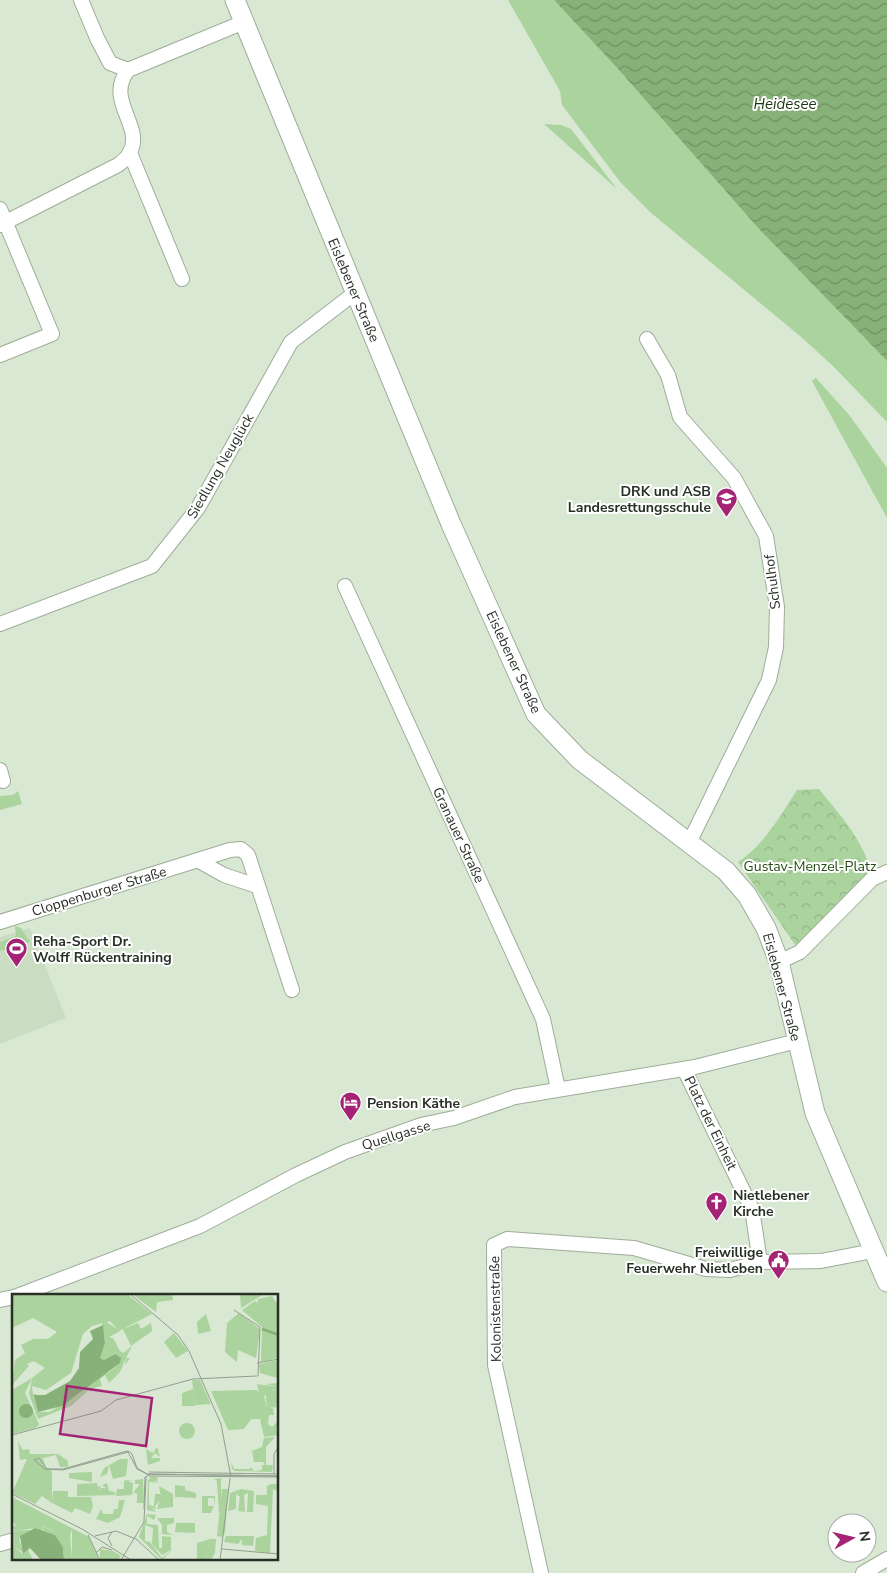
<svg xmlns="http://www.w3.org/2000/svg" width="887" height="1573" font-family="'Nunito Sans',sans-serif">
<defs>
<pattern id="park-crowns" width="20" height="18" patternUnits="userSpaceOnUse" patternTransform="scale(1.25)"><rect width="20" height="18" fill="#abd39d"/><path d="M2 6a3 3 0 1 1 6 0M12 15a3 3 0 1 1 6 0" fill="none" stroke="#93b587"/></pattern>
<pattern id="water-waves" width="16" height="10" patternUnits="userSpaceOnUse" patternTransform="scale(1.25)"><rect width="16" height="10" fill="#88b179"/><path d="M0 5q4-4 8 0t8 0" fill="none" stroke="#6f9063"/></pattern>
</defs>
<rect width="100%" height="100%" fill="#d8e8d3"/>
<path fill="#caddc3" d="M30 928 66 1018 0 1044V937Z"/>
<g fill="#abd39d">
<path d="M508 0H554L618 69 759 229 887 361V422L832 365 800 336 650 212 621 183 562 105 560 91Z"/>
<path d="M544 124 561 125 571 129 617 189Z"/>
<path d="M816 378 850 416 887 468V518L812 381Z"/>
<path d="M18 791 22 804 0 810V796L13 795Z"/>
<path d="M15 926 21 928 30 942 0 951V942L16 936Z"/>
</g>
<path fill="url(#park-crowns)" d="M819 789C840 815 868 845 872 879L800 952 738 862C764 845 781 815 797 790Z"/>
<path fill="url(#water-waves)" d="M554 0H887V361L759 229 618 69Z"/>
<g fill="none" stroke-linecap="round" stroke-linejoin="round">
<defs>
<g id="street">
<path d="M81 0 97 38 110 63 128 70"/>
<path d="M130 153 182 279"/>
<path d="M0 209 52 334 0 355"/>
<path d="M0 225 118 165C122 162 127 158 129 154 146 127 104 101 128 70L244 22"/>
<path d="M647 339 668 375 680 417 734 478 766 536 777 607 776 647 769 680 689 843"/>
<path d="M345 586 543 1019 558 1089"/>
<path d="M0 624 152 566 198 508 291 342 356 292"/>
<path d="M0 770 3 781"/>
<path d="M199 861 224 875 257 886"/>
<path d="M0 922 230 850 241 849 248 855 292 990"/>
<path d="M779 962 800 952 872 879 887 872"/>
<path d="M684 1069 752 1209 760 1262"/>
<path d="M17 1296 200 1226 296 1175 345 1152 421 1125 454 1118 515 1097 695 1067 797 1041"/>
<path d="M0 1300 14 1297"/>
<path d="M0 1544 14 1540"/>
<path d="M541 1573 495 1365 494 1245 507 1239 634 1248 706 1269 730 1270 760 1262 821 1261 873 1251"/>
<path d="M863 1573 887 1559"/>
</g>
<path id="secondary" d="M235 0 451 524 536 714 580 760 726 871 747 895 766 928 779 962 815 1113 887 1282"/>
</defs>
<use href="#street" stroke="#9ead99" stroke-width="16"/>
<use href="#secondary" stroke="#9ead99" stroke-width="21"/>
<use href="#street" stroke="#fff" stroke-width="14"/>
<use href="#secondary" stroke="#fff" stroke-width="19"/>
</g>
<defs>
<symbol id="school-pin" viewBox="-11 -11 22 30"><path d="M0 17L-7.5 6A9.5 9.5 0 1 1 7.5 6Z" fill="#a42374" stroke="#fff"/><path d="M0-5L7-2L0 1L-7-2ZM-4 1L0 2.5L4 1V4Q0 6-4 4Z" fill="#fff"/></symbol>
<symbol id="stadium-pin" viewBox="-11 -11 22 30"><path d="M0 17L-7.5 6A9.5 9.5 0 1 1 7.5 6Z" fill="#a42374" stroke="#fff"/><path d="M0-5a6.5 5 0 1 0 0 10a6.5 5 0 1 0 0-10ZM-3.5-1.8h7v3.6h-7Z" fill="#fff"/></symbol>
<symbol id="hotel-pin" viewBox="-11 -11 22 30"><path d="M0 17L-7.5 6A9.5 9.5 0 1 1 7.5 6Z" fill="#a42374" stroke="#fff"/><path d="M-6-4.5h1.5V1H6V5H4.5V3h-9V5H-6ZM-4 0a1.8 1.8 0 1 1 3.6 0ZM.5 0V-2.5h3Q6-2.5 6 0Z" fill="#fff"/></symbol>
<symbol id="church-pin" viewBox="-11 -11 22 30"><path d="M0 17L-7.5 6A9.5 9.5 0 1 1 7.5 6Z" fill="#a42374" stroke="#fff"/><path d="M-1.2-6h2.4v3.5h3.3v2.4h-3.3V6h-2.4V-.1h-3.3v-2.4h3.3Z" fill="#fff"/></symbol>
<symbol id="civic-pin" viewBox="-11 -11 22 30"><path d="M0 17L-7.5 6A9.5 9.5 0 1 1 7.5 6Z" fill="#a42374" stroke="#fff"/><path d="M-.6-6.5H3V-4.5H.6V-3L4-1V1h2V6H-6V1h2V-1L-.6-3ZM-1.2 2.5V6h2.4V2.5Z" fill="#fff"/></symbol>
</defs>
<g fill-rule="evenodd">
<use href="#school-pin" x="714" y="486" width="25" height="34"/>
<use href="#stadium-pin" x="4" y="936" width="25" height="34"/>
<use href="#hotel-pin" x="338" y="1090" width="25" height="34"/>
<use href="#church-pin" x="704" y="1190" width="25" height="34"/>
<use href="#civic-pin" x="766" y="1248" width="25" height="34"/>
</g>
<g text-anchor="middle" stroke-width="4" stroke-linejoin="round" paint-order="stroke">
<g font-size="14" fill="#292f27" stroke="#fff">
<text transform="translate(354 290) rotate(67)" y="5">Eislebener Straße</text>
<text transform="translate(220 466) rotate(-60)" y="5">Siedlung Neuglück</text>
<text transform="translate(772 582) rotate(-97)" y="5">Schulhof</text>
<text transform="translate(514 662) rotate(65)" y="5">Eislebener Straße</text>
<text transform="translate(459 835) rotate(65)" y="5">Granauer Straße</text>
<text transform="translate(99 891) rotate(-17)" y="5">Cloppenburger Straße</text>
<text transform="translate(782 987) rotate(75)" y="5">Eislebener Straße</text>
<text transform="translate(711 1123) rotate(64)" y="5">Platz der Einheit</text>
<text transform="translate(396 1135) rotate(-17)" y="5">Quellgasse</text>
<text transform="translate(495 1309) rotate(-91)" y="5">Kolonistenstraße</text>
</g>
<g font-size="14" font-weight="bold" fill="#292f27" stroke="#fff" text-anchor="start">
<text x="711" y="496" text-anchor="end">DRK und ASB<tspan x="711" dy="16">Landesrettungsschule</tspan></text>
<text x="33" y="946">Reha-Sport Dr.<tspan x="33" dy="16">Wolff Rückentraining</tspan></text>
<text x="367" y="1108">Pension Käthe</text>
<text x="733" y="1200">Nietlebener<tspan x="733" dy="16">Kirche</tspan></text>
<text x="763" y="1257" text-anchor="end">Freiwillige<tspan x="763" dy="16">Feuerwehr Nietleben</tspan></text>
</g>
<g font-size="14" fill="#254c13" stroke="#fff">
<text x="810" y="871">Gustav-Menzel-Platz</text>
</g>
<g font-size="15" font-style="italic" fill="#19340d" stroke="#fff">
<text x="785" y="109">Heidesee</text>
</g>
</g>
<g transform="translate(12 1294)">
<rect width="266" height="266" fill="#d8e8d3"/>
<path d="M115 0 140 20 111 35 126 25 98 1ZM93 27 108 37 97 43 102 45 107 56 111 59 120 52 114 64H118L113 71 114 64 108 78 97 89 93 81 88 85 90 92 78 95 59 112 26 125 17 100H24L26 118H37L66 101 90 80 96 79 108 69 103 60 92 66 88 64 93 46 90 28ZM162 39 176 57 164 64 152 48ZM3 66 8 73 13 69 17 72 0 91ZM266 66 265 84 248 79 247 70ZM20 84 13 99 23 121 18 124 21 132 8 136 0 126V96ZM245 90 266 93V98L264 94 252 102 255 114H261L262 121H257L256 130 260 133 266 127V141L252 143 248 125H239L232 135 216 136 199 97 245 96 247 100ZM181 95 183 112H170V99ZM6 148 11 156 17 155 18 160H46L56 167V173H48L44 161 31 164 34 174 40 177V209L30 202 23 210 0 199 15 165 8 166ZM145 153 148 163 143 159 139 164H148V167L136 171 134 155 141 159ZM219 168 222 175H237L240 173 241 177 250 176V171H261L260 178 223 177 220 175ZM139 183H146L145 187 141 188H146V189L137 188V211L142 212 143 200H148L150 204 143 212 144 216 138 212 144 218 135 216 136 186ZM115 186H121L115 187 121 189 120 201 104 202 105 195H112V187ZM85 189 86 193 89 192 86 199 89 194H94L90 191 95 189 97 197 103 198V201L65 202V190ZM135 220 144 221 142 226 135 222V230L146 231 147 254H150V242L159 243V256L150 261 140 250 141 234 133 231V247L138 248 150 264 161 255 150 266 127 243ZM164 229H183V239L163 238ZM30 232 46 239 57 249 58 240 60 266H52V258L43 241 31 237ZM0 233 4 237 18 236 7 245 11 258 2 253 3 239ZM198 245 194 266H185V249Z" fill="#abd39d"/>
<path d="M0 0H99L126 25 112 35 126 29 129 35 139 29 140 37 119 52 111 35 107 37 98 27 80 32 71 40 59 79 34 96 20 92 21 100H17L20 84 33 74 22 67 8 73 3 66 13 59 9 51 21 45H36L45 38 21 24 0 34ZM120 0H160L161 6 145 8 144 18ZM228 0H252L229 14ZM260 2 266 11V64L249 68 250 33 230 16 243 7 246 9V5ZM266 89 267 113 255 114 253 94 261 97 265 93 254 90ZM23 121 27 131 23 134 0 140V126L8 136 20 132 18 124ZM209 184V218L207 219 205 187 202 185ZM0 203 77 243 87 266 82 265 79 252 59 237 57 250 46 239 31 232 30 237 23 234 4 237 0 233 4 231 0 227ZM0 236 3 239 2 253 11 260 16 256 21 266H0ZM198 245H204L203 259 199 266H194ZM88 255 101 257 109 262 106 266H88Z" fill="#abd39d"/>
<path d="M180 86H188L199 110 183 111ZM167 137a8 8 0 1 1 16 0a8 8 0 1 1-16 0ZM263 143 254 153V171H258H253L251 168H242L240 157 250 153 252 144ZM108 165H116L114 182 101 185 97 171 95 180 88 183 92 174ZM80 178V188L57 184V179ZM131 185 132 209H125V199H121L128 190H123V186ZM259 190H266V197L261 195 258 259 243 257 244 244 255 241 256 212 244 210V201H255V192ZM163 191 173 192V196L184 199V204L163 203ZM147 192 161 200V213L145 215 149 203ZM210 195H216L213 239 210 243 205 242ZM229 195 242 197 241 218H235L236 199 232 201 233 218 226 217 228 203 224 200V215L216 217 218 199ZM41 197H56V203H79L81 212 78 220 63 214 60 219 40 209ZM190 202H203V211L202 204H196V212H202L199 219H190ZM107 206H113L108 223 96 229 84 225 89 215 91 220H101L102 215H106ZM145 224H162V229L155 231V238L161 241 150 240V231ZM214 242H242L241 252 230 251V245L226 250 212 248Z" fill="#abd39d"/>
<path d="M227 19 248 35 244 64 226 56 225 68 213 58 215 29ZM194 20 199 37 186 40 185 28ZM60 237 78 249 84 266H60Z" fill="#abd39d"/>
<path d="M91 31 93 49 88 64 92 66 103 60 109 64 108 69 50 112 26 118 22 101H33L58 87 67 74 68 58 81 45 78 37ZM7 117a7 7 0 1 1 14 0a7 7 0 1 1-14 0ZM23 234 43 241 51 253 52 266H29L18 254 11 260 8 242Z" fill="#88b179"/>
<path fill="none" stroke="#88b179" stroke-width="2.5" d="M250 35 267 41"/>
<path fill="none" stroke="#929e8e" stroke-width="1" d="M118 0 166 41 177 57 209 130 219 183M222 16 248 33 246 82M245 69 267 65M0 141 89 117 104 106 181 85 245 82M137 178 267 180M262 180V160L267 152M137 182 267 183M267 182 135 180 125 174 120 160 118 158 115 157 51 175H35L27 164 22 166 33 175 51 176 116 158 125 175 135 180 267 182M0 200 70 235 119 266M132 215 133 183 139 180M76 241 88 266M83 242 104 237 124 245M124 245 147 266M100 252 96 244 100 238M210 255 267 260M84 259 90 253 100 256M109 266 132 228 134 183M208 266 218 184"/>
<path fill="#a42374" fill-opacity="0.15" stroke="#a42374" stroke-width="2.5" d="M55 92 140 104 134 152 48 140Z"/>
<rect width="266" height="266" fill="none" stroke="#292f27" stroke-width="2.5"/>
</g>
<g transform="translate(852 1538) rotate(82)"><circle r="24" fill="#ffffff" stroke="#a9aca9"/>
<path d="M0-4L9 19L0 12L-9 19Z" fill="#a42374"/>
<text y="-8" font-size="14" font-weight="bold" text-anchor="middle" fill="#292f27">N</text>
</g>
</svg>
